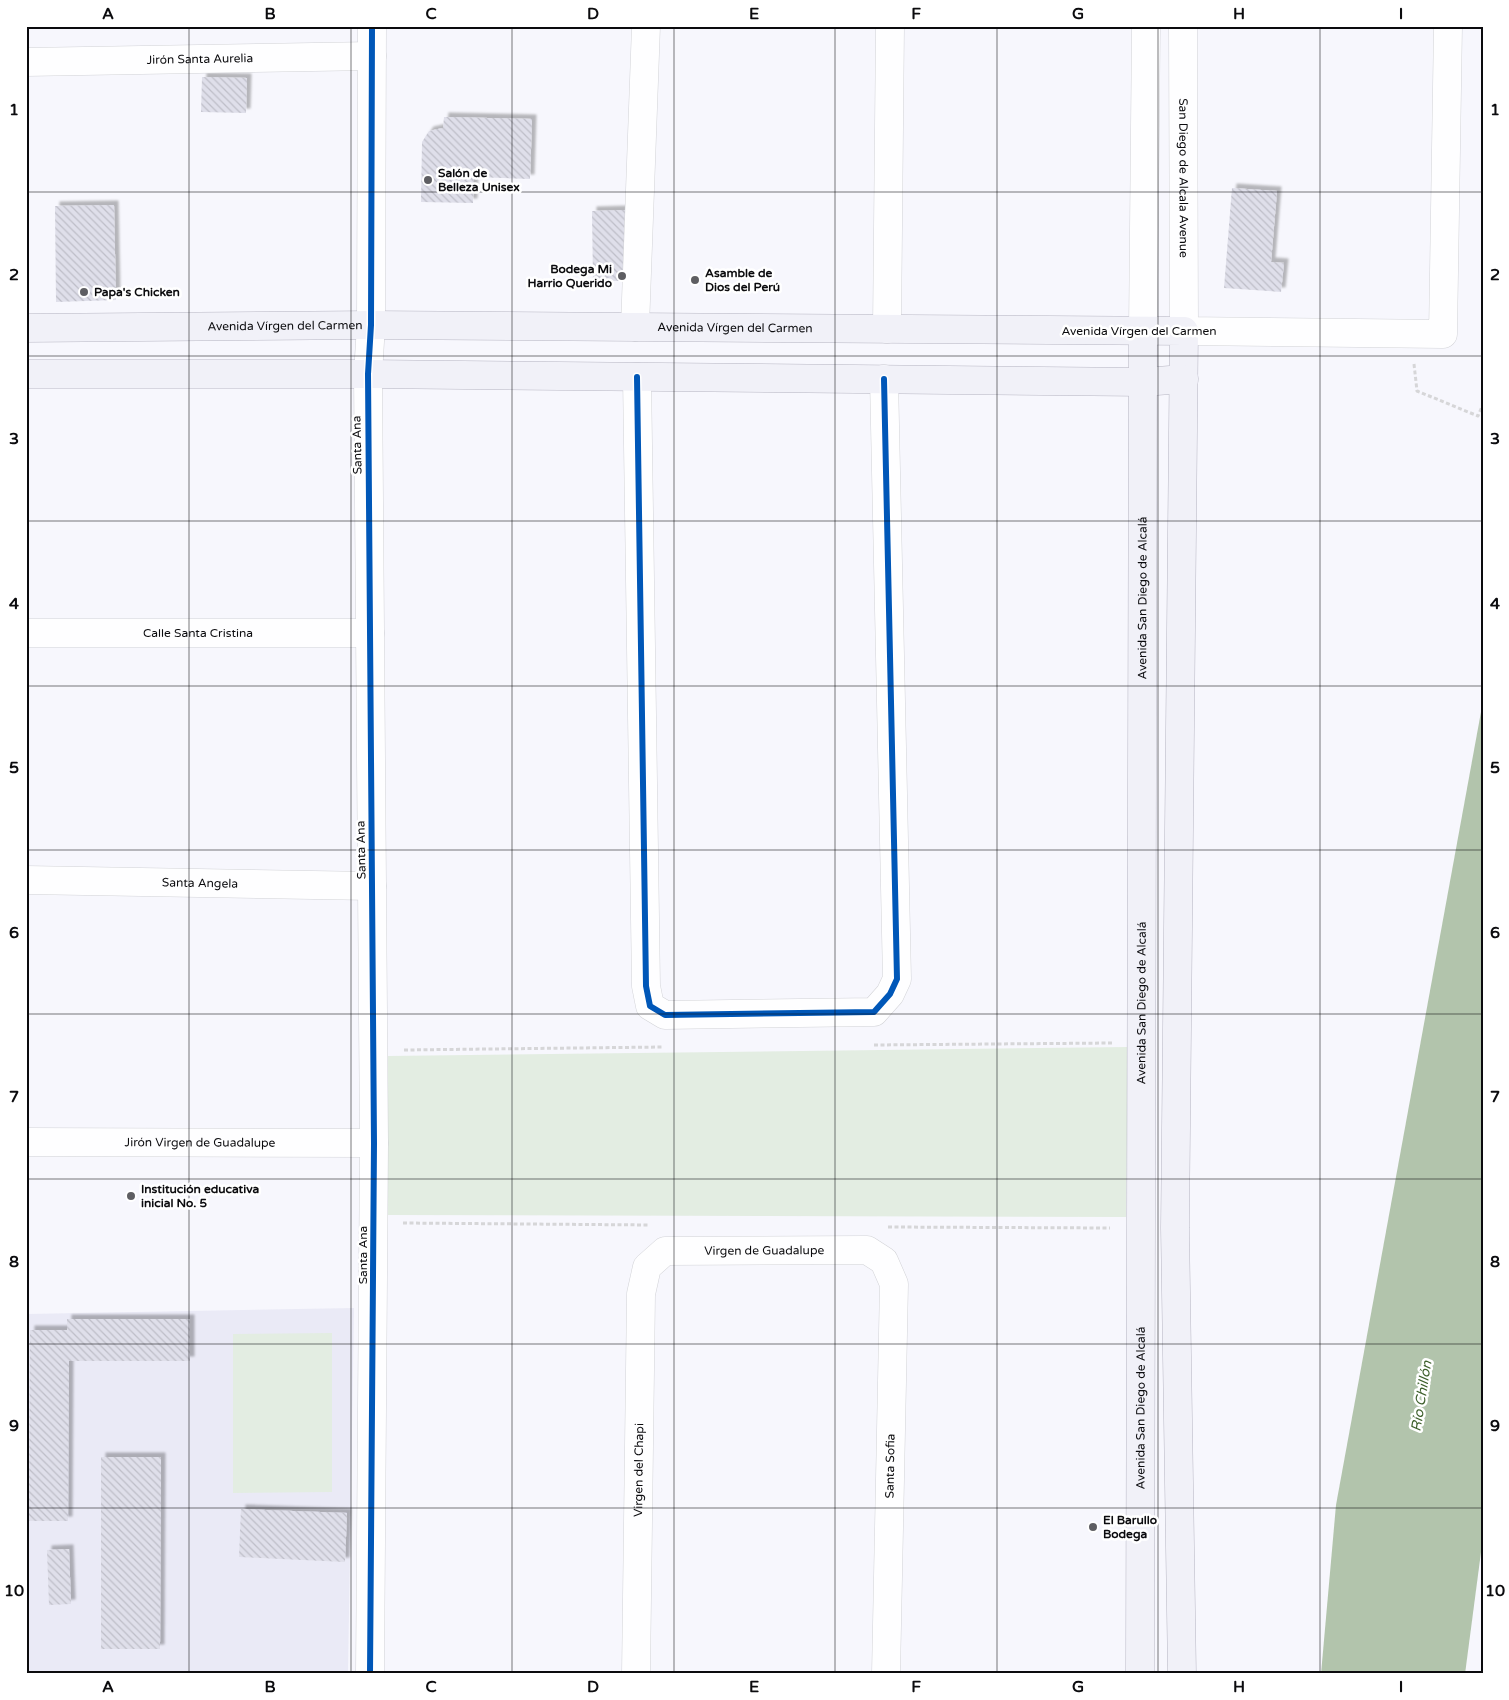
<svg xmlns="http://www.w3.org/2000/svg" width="1509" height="1700" font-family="'Varela Round',sans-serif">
<defs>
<pattern id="building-back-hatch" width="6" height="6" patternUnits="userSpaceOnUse" patternTransform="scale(1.25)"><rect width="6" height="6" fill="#dfdfea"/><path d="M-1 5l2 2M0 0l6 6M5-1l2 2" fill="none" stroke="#bebec8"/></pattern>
<filter id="shadow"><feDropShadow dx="4.5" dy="-4.5" stdDeviation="1" flood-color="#0004"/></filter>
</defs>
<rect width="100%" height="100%" fill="#f7f7fd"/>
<path fill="#eaeaf6" d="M354 1308 348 1674H26L27 1314Z"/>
<g fill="#e3ede2">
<path d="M1128 1047 1126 1217 386 1215 388 1056Z"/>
<path d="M332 1333V1492L233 1493V1334Z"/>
</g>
<path fill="#b2c4ac" d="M1483 701V1537L1465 1674H1321L1336 1505Z"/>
<g fill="url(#building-back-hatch)" filter="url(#shadow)">
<path d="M202 77 247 78 246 113 201 112Z"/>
<path d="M444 117 532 119 530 179 474 177 473 203 421 202 422 142 429 131 443 128Z"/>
<path d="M1232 188 1277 191 1271 262 1284 263 1281 292 1224 288Z"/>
<path d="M114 205 116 300 56 302 55 206Z"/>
<path d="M627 210V281H593L592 211Z"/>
<path d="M67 1319H190V1361H69L68 1521H29L30 1330H67Z"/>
<path d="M101 1457H161L160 1649H101Z"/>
<path d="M241 1509 347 1513 345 1562 239 1557Z"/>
<path d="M69 1549 71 1604 49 1605 47 1550Z"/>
</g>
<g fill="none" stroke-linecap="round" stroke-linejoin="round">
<defs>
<g id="minor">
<path id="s1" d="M1183 26 1184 331 1443 334 1448 26"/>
<path id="s2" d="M26 62 372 56"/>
<path d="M635 327 646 26"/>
<path d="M887 329 890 26"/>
<path d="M1143 331 1146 26"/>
<path d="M637 377 646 986 650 1006 665 1015 874 1012 890 994 897 979 884 379"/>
<path id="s3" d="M26 633H370"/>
<path id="s4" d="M26 880 372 886"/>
<path id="s5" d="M26 1142 374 1143"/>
<path d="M370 1674 374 1143 368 374 371 325 372 26"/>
<path id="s6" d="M636 1674 641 1294 647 1267 665 1251 867 1250 884 1261 894 1284 886 1674"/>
</g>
<g id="major">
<path id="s7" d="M26 328 371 325 1184 331 1175 1228 1182 1674"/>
<path d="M26 374H368L1143 382 1184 379"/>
<path id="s8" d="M1140 1674 1143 331"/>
</g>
</defs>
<use href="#minor" stroke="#d2d3d7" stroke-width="29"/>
<use href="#major" stroke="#b7b6c3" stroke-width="29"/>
<g stroke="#d6d6d8" stroke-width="3" stroke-dasharray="4 2.5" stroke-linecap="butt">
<path d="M1414 364 1417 391 1478 416 1483 404"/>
<path d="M874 1045 1112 1043"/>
<path d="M404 1050 662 1047"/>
<path d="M403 1223 650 1225"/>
<path d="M888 1227 1110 1228"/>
</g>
<use href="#minor" stroke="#fefeff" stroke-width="28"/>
<use href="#major" stroke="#f1f1f8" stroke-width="28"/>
<defs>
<g id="cycleway">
<path d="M637 377 646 986 650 1006 665 1015 874 1012 890 994 897 979 884 379"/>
<path d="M370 1674 374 1143 368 374 371 325 372 26"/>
</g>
</defs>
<use href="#cycleway" stroke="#fff" stroke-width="9"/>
<use href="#cycleway" stroke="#0057b8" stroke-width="6"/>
</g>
<path fill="none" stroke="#0b0b0e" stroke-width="1" stroke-opacity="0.55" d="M189 26V1674M351 26V1674M512 26V1674M674 26V1674M835 26V1674M997 26V1674M1158 26V1674M1320 26V1674M26 192H1483M26 356H1483M26 521H1483M26 686H1483M26 850H1483M26 1014H1483M26 1179H1483M26 1344H1483M26 1508H1483"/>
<g fill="#5e5e62" stroke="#fff" stroke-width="2">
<circle cx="428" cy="180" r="5"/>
<circle cx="622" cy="276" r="5"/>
<circle cx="695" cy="280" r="5"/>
<circle cx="84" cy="292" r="5"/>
<circle cx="131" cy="1196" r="5"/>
<circle cx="1093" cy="1527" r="5"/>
</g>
<g text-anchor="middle" stroke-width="5" stroke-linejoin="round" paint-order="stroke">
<g font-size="12" fill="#0b0b0e" stroke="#fff">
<text dy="4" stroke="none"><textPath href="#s2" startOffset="174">Jirón Santa Aurelia</textPath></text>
<text dy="4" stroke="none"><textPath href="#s1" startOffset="152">San Diego de Alcala Avenue</textPath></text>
<text dy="4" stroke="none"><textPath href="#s7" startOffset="259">Avenida Vírgen del Carmen</textPath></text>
<text dy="4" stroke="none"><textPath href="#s7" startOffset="709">Avenida Vírgen del Carmen</textPath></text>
<text x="1139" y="335">Avenida Vírgen del Carmen</text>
<text transform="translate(357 445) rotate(-91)" y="4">Santa Ana</text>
<text dy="4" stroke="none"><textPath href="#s8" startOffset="1076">Avenida San Diego de Alcalá</textPath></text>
<text dy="4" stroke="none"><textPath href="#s3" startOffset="172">Calle Santa Cristina</textPath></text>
<text transform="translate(361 850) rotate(-91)" y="4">Santa Ana</text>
<text dy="4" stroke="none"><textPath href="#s4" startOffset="174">Santa Angela</textPath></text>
<text dy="4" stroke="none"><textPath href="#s8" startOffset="671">Avenida San Diego de Alcalá</textPath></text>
<text dy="4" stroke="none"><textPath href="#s5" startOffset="174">Jirón Virgen de Guadalupe</textPath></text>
<text dy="4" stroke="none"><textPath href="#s6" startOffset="531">Virgen de Guadalupe</textPath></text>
<text transform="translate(363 1255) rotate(-90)" y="4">Santa Ana</text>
<text dy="4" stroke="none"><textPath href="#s8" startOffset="266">Avenida San Diego de Alcalá</textPath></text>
<text transform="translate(890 1466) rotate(-89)" y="4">Santa Sofia</text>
<text dy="4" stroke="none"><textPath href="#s6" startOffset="204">Virgen del Chapi</textPath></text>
</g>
<g font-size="12" font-weight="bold" fill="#0b0b0e" stroke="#fff" text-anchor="start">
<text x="438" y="177">Salón de<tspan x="438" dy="14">Belleza Unisex</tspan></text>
<text x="612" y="273" text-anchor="end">Bodega Mi<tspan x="612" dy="14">Harrio Querido</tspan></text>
<text x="705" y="277">Asamble de<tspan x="705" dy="14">Dios del Perú</tspan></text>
<text x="94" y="296">Papa's Chicken</text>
<text x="141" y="1193">Institución educativa<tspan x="141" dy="14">inicial No. 5</tspan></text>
<text x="1103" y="1524">El Barullo<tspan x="1103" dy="14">Bodega</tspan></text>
</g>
<g font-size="14" font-style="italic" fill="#3f612d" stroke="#fff">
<text transform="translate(1421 1396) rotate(-81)" y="5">Río Chillón</text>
</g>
</g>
<rect width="1509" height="1700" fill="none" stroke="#ffffff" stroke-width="55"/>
<rect x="28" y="28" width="1454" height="1644" fill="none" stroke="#0b0b0e" stroke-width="2"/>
<g font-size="16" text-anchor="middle" font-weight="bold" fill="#0b0b0e">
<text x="108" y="19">A</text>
<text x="270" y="19">B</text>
<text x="431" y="19">C</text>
<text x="593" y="19">D</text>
<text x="754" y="19">E</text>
<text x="916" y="19">F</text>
<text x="1078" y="19">G</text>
<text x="1239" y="19">H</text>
<text x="1401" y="19">I</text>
<text x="14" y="115">1</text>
<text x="1495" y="115">1</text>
<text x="14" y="280">2</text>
<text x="1495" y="280">2</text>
<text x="14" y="444">3</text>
<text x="1495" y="444">3</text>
<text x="14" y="609">4</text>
<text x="1495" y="609">4</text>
<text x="14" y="773">5</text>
<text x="1495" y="773">5</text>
<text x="14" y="938">6</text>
<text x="1495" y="938">6</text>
<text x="14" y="1102">7</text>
<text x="1495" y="1102">7</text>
<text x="14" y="1267">8</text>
<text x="1495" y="1267">8</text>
<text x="14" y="1431">9</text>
<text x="1495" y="1431">9</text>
<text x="14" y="1596">10</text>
<text x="1495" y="1596">10</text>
<text x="108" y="1692">A</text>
<text x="270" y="1692">B</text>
<text x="431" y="1692">C</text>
<text x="593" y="1692">D</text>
<text x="754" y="1692">E</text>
<text x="916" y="1692">F</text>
<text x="1078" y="1692">G</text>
<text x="1239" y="1692">H</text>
<text x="1401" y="1692">I</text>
</g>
</svg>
